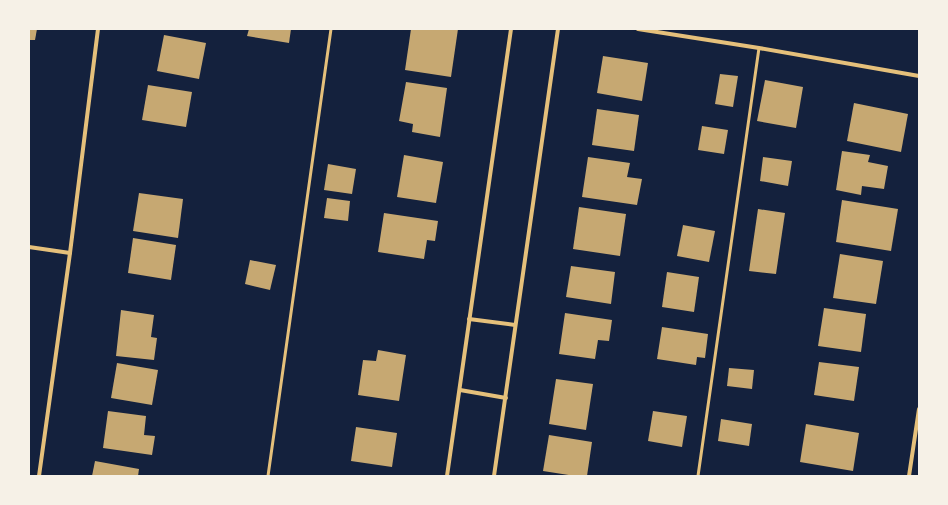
<svg xmlns="http://www.w3.org/2000/svg" width="948" height="505" font-family="'Fira Sans Condensed',sans-serif">
<rect width="100%" height="100%" fill="#14213d"/>
<g fill="#c6a872">
<path d="M29 29H37L35 40H29Z"/>
<path d="M249 29H291L289 43 247 36Z"/>
<path d="M411 29H458L451 77 405 70Z"/>
<path d="M164 35 206 43 199 79 157 71Z"/>
<path d="M603 56 648 63 642 101 597 93Z"/>
<path d="M720 74 738 76 733 107 715 104Z"/>
<path d="M765 80 803 87 796 128 757 121Z"/>
<path d="M406 82 447 88 440 137 412 132 413 124 399 121Z"/>
<path d="M148 85 192 92 186 127 142 120Z"/>
<path d="M854 103 908 114 901 152 847 141Z"/>
<path d="M597 109 639 115 634 151 592 145Z"/>
<path d="M702 126 728 130 724 154 698 150Z"/>
<path d="M842 151 870 155 868 162 888 166 884 189 862 186 861 195 836 190Z"/>
<path d="M404 155 443 162 436 203 397 197Z"/>
<path d="M588 157 630 163 627 177 642 179 637 205 582 197Z"/>
<path d="M763 157 792 161 788 186 760 181Z"/>
<path d="M328 164 356 169 352 194 324 190Z"/>
<path d="M139 193 183 199 178 238 133 231Z"/>
<path d="M327 198 350 201 348 221 324 218Z"/>
<path d="M842 200 898 209 891 251 836 242Z"/>
<path d="M579 207 626 214 620 256 573 249Z"/>
<path d="M758 209 785 213 776 274 749 271Z"/>
<path d="M384 213 438 221 435 241 427 240 424 259 378 252Z"/>
<path d="M683 225 715 231 709 262 677 256Z"/>
<path d="M133 238 176 245 171 280 128 273Z"/>
<path d="M840 254 883 261 876 304 833 298Z"/>
<path d="M250 260 276 265 270 290 245 284Z"/>
<path d="M571 266 615 272 611 304 566 297Z"/>
<path d="M667 272 699 277 694 312 662 307Z"/>
<path d="M824 308 866 314 861 352 818 346Z"/>
<path d="M121 310 154 315 151 337 157 338 154 360 116 356Z"/>
<path d="M565 313 612 320 609 341 598 340 595 359 559 354Z"/>
<path d="M662 327 708 334 705 358 697 357 696 365 657 359Z"/>
<path d="M378 350 406 355 399 401 358 395 363 360 376 361Z"/>
<path d="M819 362 859 367 854 401 814 395Z"/>
<path d="M117 363 158 370 152 405 111 398Z"/>
<path d="M729 368 754 370 752 389 727 386Z"/>
<path d="M556 379 593 384 586 430 549 424Z"/>
<path d="M108 411 146 416 144 435 155 436 152 455 103 448Z"/>
<path d="M653 411 687 416 682 447 648 441Z"/>
<path d="M721 419 752 424 749 446 718 441Z"/>
<path d="M806 424 859 433 853 471 800 462Z"/>
<path d="M356 427 397 433 392 467 351 461Z"/>
<path d="M549 435 592 442 587 476H575L543 471Z"/>
<path d="M95 461 139 469 138 476H92Z"/>
</g>
<g fill="none" stroke-linecap="round" stroke-linejoin="round">
<g stroke="#e5c07b" stroke-width="3">
<path d="M268 476 331 29"/>
<path d="M698 476 759 48"/>
</g>
<g stroke="#e5c07b" stroke-width="4">
<path d="M638 29 759 48 919 76"/>
<path d="M29 247 70 253"/>
<path d="M469 319 515 325"/>
<path d="M460 390 506 398"/>
<path d="M39 476 70 253 98 29"/>
<path d="M447 476 511 29"/>
<path d="M494 476 558 29"/>
<path d="M909 476 919 409"/>
</g>
</g>
<rect width="948" height="505" fill="none" stroke="#f6f1e7" stroke-width="60"/>
</svg>
